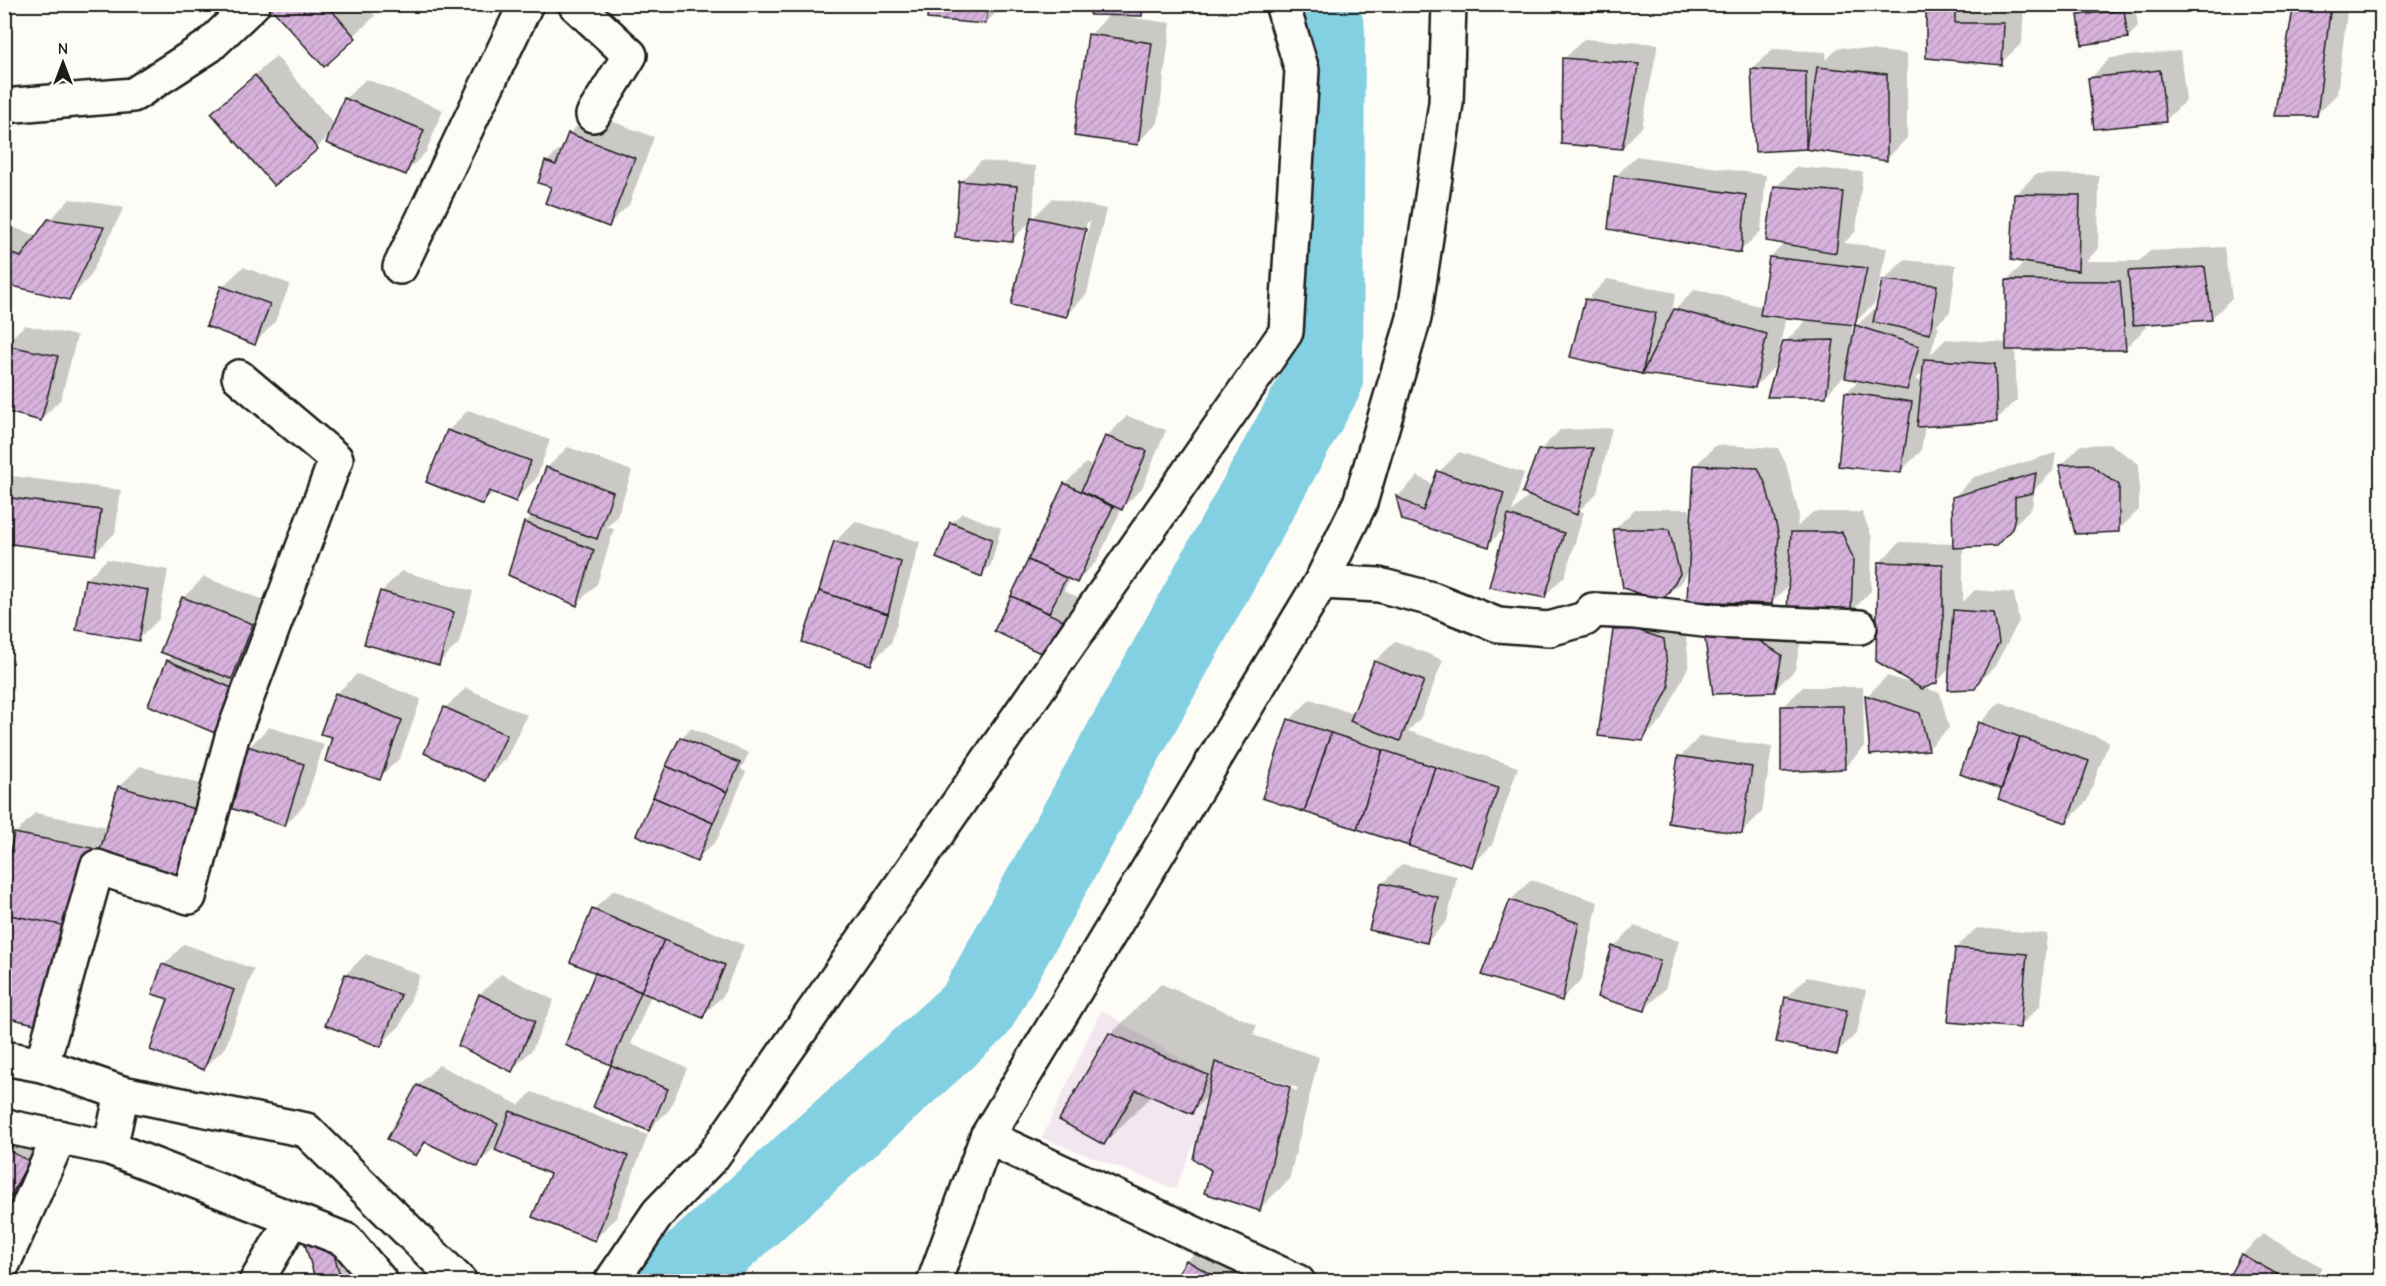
<svg xmlns="http://www.w3.org/2000/svg" width="2386" height="1286" font-family="'Comic Neue',sans-serif">
<defs>
<pattern id="building-hatch" width="6" height="6" patternUnits="userSpaceOnUse" patternTransform="scale(1.5)"><rect width="6" height="6" fill="#d7b2dc"/><path d="M-1 1l2-2M0 6l6-6M5 7l2-2" fill="none" stroke="#b898bc"/></pattern>
</defs>
<rect width="100%" height="100%" fill="#fdfcf7"/>
<filter id="ink" filterUnits="userSpaceOnUse"><feTurbulence type="fractalNoise" baseFrequency=".0167" numOctaves="2"/><feDisplacementMap in="SourceGraphic" scale="12" xChannelSelector="R" yChannelSelector="G"/><feConvolveMatrix kernelMatrix="1 2 1 2 8 2 1 2 1" color-interpolation-filters="sRGB"/></filter>
<g filter="url(#ink)">
<path fill="#f2e6ef" d="M1101 1010 1220 1083 1175 1189 1042 1138Z"/>
<g fill="#0003" fill-rule="evenodd">
<path d="M274 4H365L375 16 324 64Z"/>
<path d="M930 4H1004L986 23Z"/>
<path d="M1092 4H1152L1142 15H1127V17L1171 23 1158 123 1137 143 1090 35 1110 14Z"/>
<path d="M1928 4H2024L2022 43 2001 63Z"/>
<path d="M2101 4H2135L2138 27 2128 37 2080 16 2090 6Z"/>
<path d="M2295 4H2348L2337 94 2316 115Z"/>
<path d="M4 22 11 30 4 36Z"/>
<path d="M1584 39 1658 44 1642 127 1622 148 1564 59Z"/>
<path d="M1839 47 1907 54V138L1887 159 1807 148 1757 150 1753 69 1773 49 1826 52V60Z"/>
<path d="M2180 51 2186 100 2165 121 2090 79 2110 58Z"/>
<path d="M276 56 335 125 345 99 366 79 443 110 426 152 405 173 332 132 317 148 213 113Z"/>
<path d="M590 113 654 137 629 205 608 225 553 186 547 162 566 143 569 134Z"/>
<path d="M1636 156 1766 175 1761 231 1740 251 1615 177Z"/>
<path d="M981 161 1036 166 1033 218 1053 198 1106 209 1087 294 1066 315 1032 220 1012 240 960 182ZM1087 222H1090L1073 293H1070Z"/>
<path d="M1796 167 1863 172 1856 231 1844 243 1887 248 1875 303 1853 324 1851 336H1854L1856 326 1878 306 1884 280 1904 260 1956 265 1950 312 1936 325 1939 326 1930 355 1946 339 2007 343V280L2026 261 2016 194 2036 174 2099 175 2098 249 2086 261H2139L2150 251 2225 247 2232 298 2211 319 2145 323 2146 328 2125 348H2015L2017 400 1996 420 1925 425 1921 451 1901 471 1846 393 1860 379 1844 376 1825 396 1785 342 1808 319 1786 316 1776 365 1755 387 1642 373 1587 300 1607 279 1676 293 1671 314 1695 289 1763 307 1770 257 1785 243 1776 187ZM1925 370 1923 381 1915 380Z"/>
<path d="M70 199 124 207 89 278 68 299 4 283V234L12 227 38 236 50 220Z"/>
<path d="M243 267 290 284 275 322 255 343 222 287Z"/>
<path d="M25 325 77 336 61 399 41 419 4 345Z"/>
<path d="M468 410 550 440 536 479 515 500 494 492 483 503 448 431Z"/>
<path d="M1127 416 1166 430 1142 488 1122 508 1097 561 1077 581 1070 578 1064 591 1087 601 1071 635 996 630 1065 484 1086 463 1093 467 1106 437Z"/>
<path d="M1612 428 1597 493 1579 511 1584 512 1565 576 1544 596 1506 527 1488 545 1403 519 1398 496 1418 476 1434 485 1439 472 1459 452 1524 473 1512 512 1530 495 1539 451 1560 430Z"/>
<path d="M2110 444 2139 464V510L2118 530 2061 466 2081 445Z"/>
<path d="M1716 445 1778 448 1786 464 1799 514 1797 527 1813 512H1862L1872 537 1871 591 1851 612 1790 584 1771 603 1690 568 1683 580 1662 600 1615 529 1635 509H1689L1692 520 1695 466Z"/>
<path d="M568 447 632 471 617 517 607 527 614 529 597 584 577 604 510 574 526 522 533 515 547 468Z"/>
<path d="M2056 453 2053 471 2035 489 2032 507 1995 544 1963 546V602L1975 590 2014 593 2019 621 1995 666 1974 687 1951 667 1937 682 1922 687 1940 693 1949 728 1928 749 1867 696 1887 676 1917 685 1879 563 1900 542 1955 544 1953 498 1974 477Z"/>
<path d="M4 475 121 490 115 533 95 553 4 542Z"/>
<path d="M962 513 1001 528 991 565 981 575 951 523Z"/>
<path d="M855 521 920 542 891 643 871 663 835 542Z"/>
<path d="M107 559 168 570 159 619 138 640 78 628 87 579Z"/>
<path d="M401 571 473 591 459 643 439 663 381 592Z"/>
<path d="M204 577 273 604 235 711 215 731 168 661 174 655 183 598Z"/>
<path d="M1635 610 1684 619 1689 665 1663 719 1642 740 1614 631Z"/>
<path d="M1726 613 1802 635 1795 670 1774 690Z"/>
<path d="M1396 641 1443 660 1420 719 1408 731 1518 767 1492 845 1472 865 1290 720 1310 699 1354 714 1375 661Z"/>
<path d="M357 674 421 699 400 758 379 778 334 736 336 694Z"/>
<path d="M1803 687H1863L1864 747 1844 768 1783 707Z"/>
<path d="M466 688 527 715 506 759 485 779 445 708Z"/>
<path d="M2000 702 2109 741 2087 801 2067 822 2003 788 1962 773 1980 723Z"/>
<path d="M269 727 324 744 305 804 285 825 249 747Z"/>
<path d="M691 728 749 753 741 769 746 772 717 840 696 860 681 738Z"/>
<path d="M1700 736 1772 747 1762 812 1741 833 1680 757Z"/>
<path d="M140 766 221 790 198 862H104L59 1002 15 834 35 813 108 827 120 786Z"/>
<path d="M1402 864 1457 876 1447 921 1427 942 1382 884Z"/>
<path d="M1531 880 1598 902 1582 979 1562 999 1511 900Z"/>
<path d="M614 890 744 945 723 996 702 1016 651 995 631 1044 687 1068 670 1109 649 1129 595 1107 613 1064 567 1045 597 972 593 910Z"/>
<path d="M1634 926 1679 941 1665 989 1644 1010 1614 947Z"/>
<path d="M1977 928 2047 934 2040 1006 2020 1026 1956 948Z"/>
<path d="M184 944 254 969 225 1048 204 1068 170 999 164 965Z"/>
<path d="M366 954 420 975 401 1025 380 1045 346 974Z"/>
<path d="M501 974 554 1000 532 1050 512 1070 460 1045 480 994Z"/>
<path d="M1807 977 1866 990 1857 1033 1836 1053 1777 1040 1787 997Z"/>
<path d="M1161 984 1257 1025 1253 1035 1319 1057 1289 1180 1259 1209 1213 1170 1210 1094 1191 1112 1152 1096 1104 1143 1061 1119 1111 1034ZM1236 1067 1298 1088 1297 1091 1236 1071Z"/>
<path d="M439 1065 519 1105 532 1092 648 1135 616 1218 595 1239 552 1173 499 1143 477 1165 428 1141 416 1154 389 1139 418 1085Z"/>
<path d="M4 1117 49 1141 4 1225Z"/>
<path d="M339 1228 355 1282H317Z"/>
<path d="M2263 1234 2322 1267 2313 1282H2228L2242 1255Z"/>
<path d="M1197 1251 1238 1274 1233 1282H1175L1187 1261Z"/>
<path d="M1010 1273 1031 1282H1001Z"/>
</g>
<g fill="none" stroke-linecap="round" stroke-linejoin="round">
<path stroke="#83d0e2" stroke-width="80" d="M675 1282 976 1010 1323 380 1325 32 1318 4"/>
</g>
<g fill="url(#building-hatch)" stroke="#1c1c1c" stroke-width="1.5">
<path d="M273 4H326L356 38 324 67 270 7Z"/>
<path d="M928 4H988L986 24 927 19Z"/>
<path d="M1091 4H1143L1142 16 1090 15Z"/>
<path d="M1926 4H1955V23H2004L2002 65 1926 58Z"/>
<path d="M2294 4H2331L2317 116H2274Z"/>
<path d="M2124 10 2128 38 2082 45 2078 15Z"/>
<path d="M1088 34 1152 43 1138 145 1074 136Z"/>
<path d="M1562 58 1639 64 1622 149 1561 144Z"/>
<path d="M1817 67 1887 74V161L1806 149Z"/>
<path d="M1751 69 1806 72V149L1755 152Z"/>
<path d="M2160 70 2166 122 2094 129 2088 78Z"/>
<path d="M255 75 318 149 274 186 211 113Z"/>
<path d="M344 98 424 130 406 175 326 143Z"/>
<path d="M568 133 635 158 609 227 545 203 551 187 538 183 545 161 556 165Z"/>
<path d="M1614 176 1746 195 1741 253 1608 229Z"/>
<path d="M959 181 1017 186 1013 242 955 237Z"/>
<path d="M1774 186 1843 192 1836 253 1766 241Z"/>
<path d="M2014 194 2080 195 2078 271 2011 260Z"/>
<path d="M1031 217 1086 229 1067 317 1011 305Z"/>
<path d="M48 219 104 227 69 300 4 284V251L21 257Z"/>
<path d="M1769 257 1867 268 1855 325 1760 315Z"/>
<path d="M2205 267 2212 320 2133 325 2128 271Z"/>
<path d="M1882 280 1937 285 1930 334 1873 322Z"/>
<path d="M2006 280 2120 281 2126 350H2006Z"/>
<path d="M221 286 270 304 255 345 206 326Z"/>
<path d="M1585 299 1656 313 1642 374 1570 357Z"/>
<path d="M1674 309 1767 334 1755 388 1642 374Z"/>
<path d="M1855 325 1919 346 1907 390 1845 378Z"/>
<path d="M1834 340 1826 397H1767L1783 341Z"/>
<path d="M4 345 58 356 41 421 4 411Z"/>
<path d="M1924 359 1995 364 1997 422 1917 427Z"/>
<path d="M1845 392 1912 402 1901 473 1838 466Z"/>
<path d="M447 430 531 461 516 502 489 491 483 505 426 482Z"/>
<path d="M1105 436 1147 451 1122 510 1081 491Z"/>
<path d="M1593 448 1577 515 1522 493 1538 450Z"/>
<path d="M2089 464 2119 485V532L2075 534 2059 465Z"/>
<path d="M1694 465 1758 468 1766 485 1779 536 1772 604 1687 601Z"/>
<path d="M546 467 613 492 597 539 528 515Z"/>
<path d="M1437 471 1504 493 1489 547 1402 520 1396 496 1423 511Z"/>
<path d="M2036 473 2033 493 2015 497V516L2012 529 1996 546 1953 548 1952 497Z"/>
<path d="M1064 483 1113 507 1077 583 1028 560Z"/>
<path d="M4 497 101 510 95 555 4 543Z"/>
<path d="M1508 515 1564 533 1545 598 1489 587Z"/>
<path d="M524 522 594 550 577 606 508 575Z"/>
<path d="M950 522 992 539 982 577 936 558Z"/>
<path d="M1613 529H1669L1680 574 1662 602 1623 588Z"/>
<path d="M1791 532H1842L1853 559 1851 613H1787Z"/>
<path d="M834 541 901 562 888 614 819 591Z"/>
<path d="M1028 560 1066 578 1049 613 1011 596Z"/>
<path d="M1878 562 1943 564V625L1937 683 1922 689 1876 661Z"/>
<path d="M85 579 148 590 139 641 76 630Z"/>
<path d="M380 591 454 612 439 665 364 644Z"/>
<path d="M819 591 888 614 871 665 802 642Z"/>
<path d="M1011 596 1067 622 1051 658 994 631Z"/>
<path d="M182 597 253 624 232 679 160 652Z"/>
<path d="M1953 610 1994 613 1999 643 1975 689 1948 690Z"/>
<path d="M1634 629 1664 639 1669 687 1643 741 1598 736 1613 630Z"/>
<path d="M1704 633H1747L1782 655 1775 692 1713 694Z"/>
<path d="M167 660 234 689 215 733 148 705Z"/>
<path d="M1374 661 1424 681 1400 741 1350 721Z"/>
<path d="M335 693 402 720 380 780 325 761 332 737 320 734Z"/>
<path d="M1865 695 1920 713 1929 750 1870 755Z"/>
<path d="M1781 706H1843L1845 769 1781 772Z"/>
<path d="M444 707 507 735 485 781 424 753Z"/>
<path d="M1288 719 1331 733 1304 812 1262 798Z"/>
<path d="M1978 722 2020 737 2001 789 1960 774Z"/>
<path d="M1331 733 1383 750 1357 829 1304 812Z"/>
<path d="M680 737 740 763 727 792 666 766Z"/>
<path d="M2020 737 2089 761 2067 823 1998 799Z"/>
<path d="M247 746 304 764 285 826 227 807Z"/>
<path d="M1383 750 1435 767 1409 846 1357 829Z"/>
<path d="M1678 756 1752 767 1742 834 1668 823Z"/>
<path d="M666 766 727 792 713 823 653 797Z"/>
<path d="M1435 767 1498 788 1472 867 1409 846Z"/>
<path d="M118 786 201 811 177 884 97 862Z"/>
<path d="M653 797 713 823 697 862 636 835Z"/>
<path d="M14 833 92 848 73 928 4 914V881Z"/>
<path d="M1381 883 1438 897 1427 943 1369 930Z"/>
<path d="M1510 900 1579 923 1562 1001 1481 975Z"/>
<path d="M592 909 664 940 641 992 570 962Z"/>
<path d="M4 914 62 925 39 1025 4 1017Z"/>
<path d="M664 940 725 965 703 1018 641 992Z"/>
<path d="M1612 946 1660 961 1645 1011 1597 997Z"/>
<path d="M1955 948 2027 954 2020 1028 1948 1022Z"/>
<path d="M162 964 234 990 204 1070 150 1050 168 999 152 994Z"/>
<path d="M595 973 641 992 611 1065 565 1045Z"/>
<path d="M345 974 401 995 381 1047 325 1025Z"/>
<path d="M479 994 535 1021 512 1072 458 1046Z"/>
<path d="M1785 997 1847 1010 1837 1055 1776 1042Z"/>
<path d="M1109 1033 1208 1075 1192 1114 1136 1090 1104 1145 1059 1120Z"/>
<path d="M1215 1062 1290 1087 1260 1211 1204 1193 1211 1170 1193 1159Z"/>
<path d="M611 1065 668 1089 649 1131 593 1107Z"/>
<path d="M417 1085 498 1124 478 1167 425 1142 416 1156 387 1139Z"/>
<path d="M510 1111 628 1156 595 1241 532 1217 550 1174 495 1150Z"/>
<path d="M4 1148 29 1161 4 1209Z"/>
<path d="M329 1237 342 1282H316L305 1244Z"/>
<path d="M2241 1254 2291 1282H2226Z"/>
<path d="M1186 1260 1224 1282H1173Z"/>
</g>
<g fill="none" stroke-linecap="round" stroke-linejoin="round">
<defs>
<g id="minor">
<path d="M575 4 630 55 593 115"/>
<path d="M4 106 133 95 209 46 253 4"/>
<path d="M400 267 526 4"/>
<path d="M1321 582 1379 585 1432 599 1498 625 1549 629 1585 619 1593 610 1635 612 1712 621 1860 627"/>
<path d="M4 1058 42 1065 122 1093 306 1130 460 1282"/>
<path d="M42 1065 97 867 189 897 232 737 336 459 239 377"/>
<path d="M4 1126 110 1148 346 1240 381 1282"/>
<path d="M987 1137 1298 1282"/>
<path d="M110 1148 122 1093"/>
<path d="M4 1262 59 1137"/>
<path d="M256 1282 293 1219"/>
<path d="M611 1282 658 1213 713 1156 1286 332 1302 70 1282 4"/>
<path d="M934 1282 987 1137 1321 582 1360 503 1414 318 1446 103 1449 4"/>
</g>
</defs>
<use href="#minor" stroke="#1c1c1c" stroke-width="38"/>
<use href="#minor" stroke="#fdfcf7" stroke-width="33"/>
</g>
</g>
<rect width="2386" height="1286" fill="none" stroke="#fdfcf7" stroke-width="24"/>
<rect x="12" y="12" width="2362" height="1262" fill="none" stroke="#1c1c1c" stroke-width="2" filter="url(#ink)"/>
<g transform="translate(63 63)" stroke="#fdfcf7" stroke-width="4.5" paint-order="stroke">
<path d="M0-4.5L10 22L0 15L-10 22Z" fill="#1c1c1c"/>
<text y="-9" font-size="16" font-weight="bold" text-anchor="middle" fill="#1c1c1c">N</text>
</g>
</svg>
